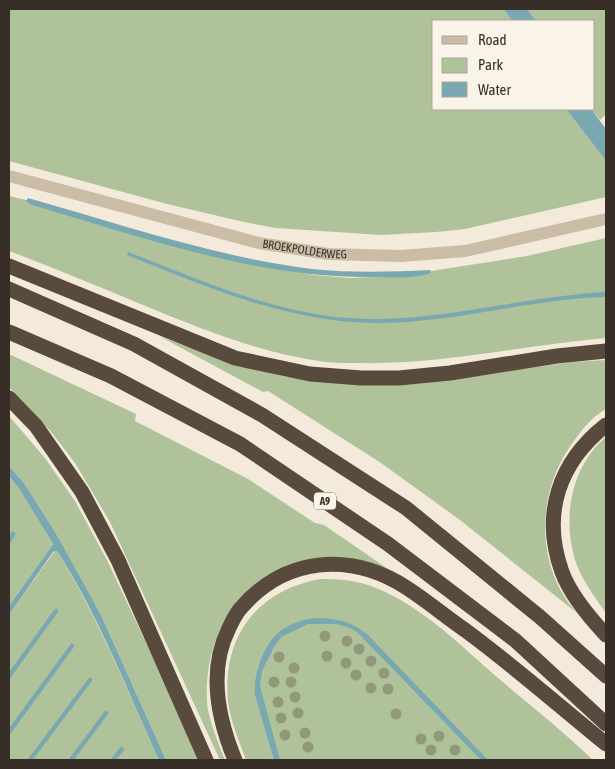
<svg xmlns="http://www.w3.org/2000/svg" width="615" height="769" font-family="'Asap Condensed',sans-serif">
<rect width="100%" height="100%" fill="#f3eadb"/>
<g fill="#b0c29a">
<path d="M9 9H504L512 21H434V109H566L606 161V197L465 229 436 232 381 235 276 228 244 222 167 204 9 161Z"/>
<path d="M527 9H606V114L600 120 591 109H594V21H536Z"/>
<path d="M9 196 26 200 31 205 136 235 251 264 314 275 349 278 421 275 429 273 431 271 527 256 606 238V338C524 345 442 365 359 363 348 363 336 363 325 362 259 353 199 328 138 303 95 285 52 267 9 251Z"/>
<path d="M159 336 212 356 287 377 523 369 573 362 606 360V409C593 416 582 429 574 441 536 490 534 566 577 613L460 520 381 463 268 391 263 392Z"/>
<path d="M9 354 136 414 135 421 248 479 315 523 324 525 391 571C376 568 361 564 346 561 340 560 333 557 327 558 249 560 203 628 207 702 208 718 219 745 225 760H220L110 522 75 463 52 433 9 387Z"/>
<path d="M9 416 45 458 75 501 108 562 201 760H166L101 615 23 482 9 466Z"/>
<path d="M606 437V613C596 599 585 584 578 568 561 524 569 468 606 437Z"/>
<path d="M9 476 18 487 53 544 9 606Z"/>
<path d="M57 551C98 617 127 690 159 760H9V615L54 552Z"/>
<path d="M320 579C339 579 357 580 376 588 423 607 460 645 498 678 530 705 563 731 593 760H246C239 741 231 722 228 702 222 637 256 591 320 579Z"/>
</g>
<g fill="#79a8b1">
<path d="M504 9H527L536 21H512Z"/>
<path d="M566 109H591L606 129V161Z"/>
<path d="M28 198C121 224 215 257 312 269 351 273 391 272 430 270L431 273C414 279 393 277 375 277 257 279 143 237 31 205L26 201Z"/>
<path d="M128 252C206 282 283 318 368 319 448 320 527 296 606 292V297C529 299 454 323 377 323 289 323 207 287 127 255Z"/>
<path d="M9 466 23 482 56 534 101 615 166 760H159C127 690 99 616 57 551L53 552 9 615V606L53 544 18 487 9 476Z"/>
<path d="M315 618C336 618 351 621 368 635L488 760H481L358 633 350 628 337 624H308L281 637 274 647 262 671 260 686 280 760H274L255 695C253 676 263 646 278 633 288 624 302 620 315 618Z"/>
</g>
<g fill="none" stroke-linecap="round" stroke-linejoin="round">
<g stroke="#79a8b1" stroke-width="4.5">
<path d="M9 541 13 534"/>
<path d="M9 676 56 611"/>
<path d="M9 732 72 646"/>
<path d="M30 760 90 680"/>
<path d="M71 760 106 713"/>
<path d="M113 760 122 749"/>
</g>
<path stroke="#cbbca6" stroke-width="12" id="s1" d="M9 176 259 243 328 254 401 256 465 251 606 219"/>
<g stroke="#594a3e" stroke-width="15">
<path d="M9 266 235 358 310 374 361 378H399L450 373 557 356 606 351"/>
<path d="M9 289 134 344 262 415 406 508 540 617 606 676"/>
<path d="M9 332 111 376 240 444 388 544 516 641 606 724"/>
<path d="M9 398 36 426 82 492 118 560 206 760"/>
<path d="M606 425C559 462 541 514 562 572 571 596 589 617 606 635"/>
<path d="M235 760C218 719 208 670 229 628 232 622 235 615 240 609 284 557 350 551 407 588 427 601 445 616 465 630 514 666 559 706 606 744"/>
</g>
</g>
<g fill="#91997a">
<circle cx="325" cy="636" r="5.5"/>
<circle cx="347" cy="641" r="5.5"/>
<circle cx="359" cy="649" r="5.5"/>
<circle cx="327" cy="656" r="5.5"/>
<circle cx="279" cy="657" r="5.5"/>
<circle cx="371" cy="661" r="5.5"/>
<circle cx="346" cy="663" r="5.5"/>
<circle cx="294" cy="668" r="5.5"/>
<circle cx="384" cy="673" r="5.5"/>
<circle cx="356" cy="675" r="5.5"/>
<circle cx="274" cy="682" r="5.5"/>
<circle cx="291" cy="682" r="5.5"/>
<circle cx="371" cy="688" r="5.5"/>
<circle cx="388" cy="689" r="5.5"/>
<circle cx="295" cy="697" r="5.5"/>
<circle cx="278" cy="702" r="5.5"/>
<circle cx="298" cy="713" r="5.5"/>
<circle cx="396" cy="714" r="5.5"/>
<circle cx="281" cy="718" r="5.5"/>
<circle cx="305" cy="733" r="5.5"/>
<circle cx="285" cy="735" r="5.5"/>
<circle cx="439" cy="736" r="5.5"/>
<circle cx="421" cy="739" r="5.5"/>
<circle cx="308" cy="747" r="5.5"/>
<circle cx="431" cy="750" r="5.5"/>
<circle cx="455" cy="750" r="5.5"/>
</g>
<g text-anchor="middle" stroke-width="4" stroke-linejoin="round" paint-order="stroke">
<rect fill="#faf4e8" stroke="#726961" stroke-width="1" x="314" y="492.5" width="22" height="17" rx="4"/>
<g font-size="11" font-weight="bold" fill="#372e27">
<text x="325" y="505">A9</text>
</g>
<g font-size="12" fill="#372e27" stroke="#faf4e8">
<text dy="4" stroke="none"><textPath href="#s1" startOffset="305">BROEKPOLDERWEG</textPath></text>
</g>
</g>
<rect width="615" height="769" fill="none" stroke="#372e27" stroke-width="20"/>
<rect x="432" y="20" width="162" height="90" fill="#faf4e8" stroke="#aca59b"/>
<rect x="442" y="36" width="25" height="8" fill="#cbbca6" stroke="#aca59b"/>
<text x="478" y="45" font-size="15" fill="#372e27">Road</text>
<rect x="442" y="58" width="25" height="15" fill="#b0c29a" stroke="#aca59b"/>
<text x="478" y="70" font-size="15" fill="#372e27">Park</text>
<rect x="442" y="82" width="25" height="15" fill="#79a8b1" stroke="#aca59b"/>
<text x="478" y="95" font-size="15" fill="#372e27">Water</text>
</svg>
